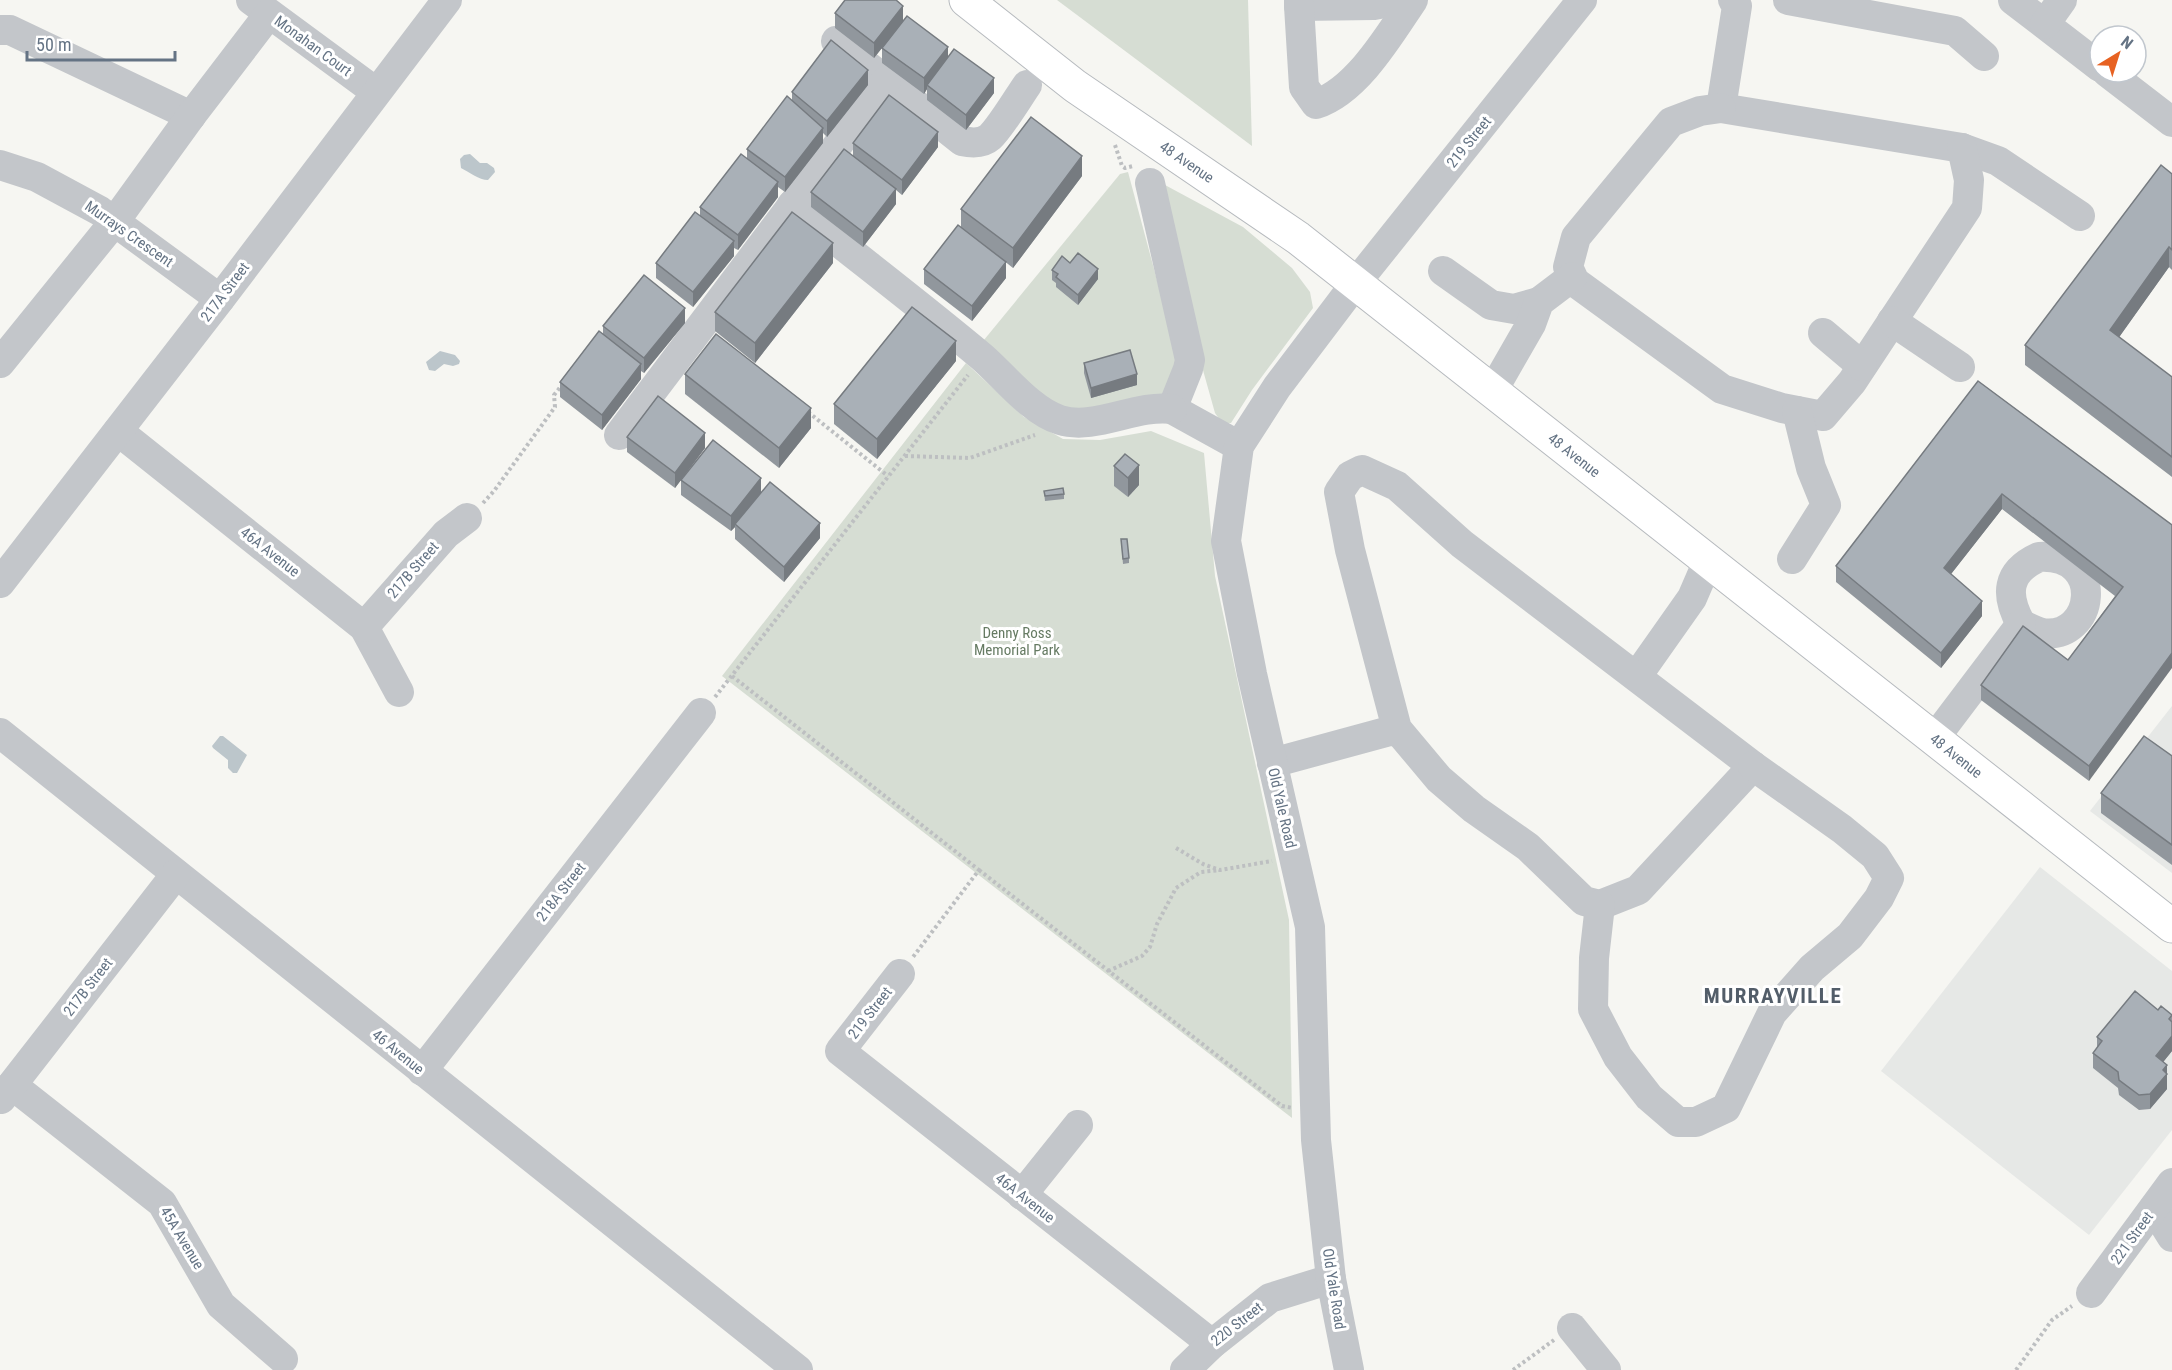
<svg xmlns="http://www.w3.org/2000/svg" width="2172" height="1370" font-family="'Roboto Condensed',sans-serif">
<rect width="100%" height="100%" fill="#f6f6f2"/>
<g fill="#e6e8e6">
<path d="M2172 706V873L2090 811Z"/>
<path d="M2040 867 2172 971V1130L2089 1235 1881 1071Z"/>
</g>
<g fill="#d6ddd3">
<path d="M1057 0H1248L1252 146Z"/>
<path d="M1128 172 1187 392 1082 413 1039 400 979 346 1120 174Z"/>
<path d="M1165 185 1243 227 1292 268 1310 292 1313 308 1252 390 1231 423H1222L1215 413 1185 306Z"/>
<path d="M966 363 1024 417 1063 439 1100 440 1151 431 1204 453 1215 576 1289 920 1292 1118 722 676Z"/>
</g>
<g fill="#bcc6cb">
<path d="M470 154 480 163H487L494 168 495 172 488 180C479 180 469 172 461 168L460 159 464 155Z"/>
<path d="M440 351 455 355 460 361 459 364 453 366 444 364 435 371 429 370 426 362Z"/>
<path d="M220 736H223L247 755 237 773H233L228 768V760L213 748 212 746Z"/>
</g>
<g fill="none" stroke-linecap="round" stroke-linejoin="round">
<defs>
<g id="major">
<path id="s1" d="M966 0 1075 86 1298 238 2172 926"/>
</g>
</defs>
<use href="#major" stroke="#b6babe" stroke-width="35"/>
<g stroke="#bdbfc1" stroke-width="4" stroke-dasharray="3 3" stroke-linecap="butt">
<path d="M1115 145 1122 166 1125 168 1133 166"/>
<path d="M808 412 888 476"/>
<path d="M905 456 970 458 1035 435"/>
<path d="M483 503 494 491 555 407 554 395 562 385"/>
<path d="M732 676 979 870 913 957"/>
<path d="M715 697 968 375"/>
<path d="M1176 848 1203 864 1220 870 1272 861"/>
<path d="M979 870 1282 1106 1293 1108"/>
<path d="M1108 971 1142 956 1150 947 1157 924 1176 888 1201 872 1220 870"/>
<path d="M1513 1370 1554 1340"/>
<path d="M2016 1370 2052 1320 2072 1306"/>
</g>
<g stroke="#c3c6ca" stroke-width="30">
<path d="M251 0 376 92"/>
<path d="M1299 0V6L1374 5 1400 0"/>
<path d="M1733 0 1737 6 1721 108 1962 148 1998 161 2080 216"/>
<path d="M1788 0 1955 31 1984 56"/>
<path d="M2013 0 2100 67"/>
<path d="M1299 6 1304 87 1316 104C1357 91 1390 34 1413 0"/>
<path d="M2045 24 2062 0"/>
<path d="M0 30H10L191 116"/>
<path d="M836 41 962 141C971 143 982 144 990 137 1000 128 1018 98 1027 85"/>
<path d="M2107 72 2172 122"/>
<path d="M1721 108 1700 111 1671 122 1576 237 1568 267 1575 282 1722 389 1782 408 1823 416 1852 382 1967 208 1969 180 1962 148"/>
<path d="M0 165 37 177 100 211 220 299"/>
<path d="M1150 183 1190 360 1188 369 1172 409 1239 446"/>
<path d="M792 205C855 256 920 305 982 357 1004 376 1031 411 1060 420 1095 431 1136 404 1172 409"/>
<path d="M1443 271 1491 305 1514 309 1539 302"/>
<path d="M1892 321 1960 367"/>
<path d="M1823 333 1862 366"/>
<path d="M0 363 115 221 191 116 269 14"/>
<path d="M1492 392 1531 324 1539 302 1572 277"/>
<path d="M118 431 364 627 399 692"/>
<path d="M619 435 886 81"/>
<path d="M2039 557C2107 553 2095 641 2042 633 2035 631 2027 627 2021 624 2005 595 2006 572 2039 557Z"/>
<path d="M1792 559 1826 505 1811 468 1797 411"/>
<path d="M0 583 220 299 447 0"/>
<path d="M364 627 446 534 467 518"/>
<path d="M1637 676 1692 598 1708 561"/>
<path d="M0 733 798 1370"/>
<path d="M1934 739 2021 624"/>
<path d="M1272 763 1397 729 1439 779 1474 809 1528 847 1584 901 1600 905 1638 890 1753 766 1462 544 1397 486 1362 470 1350 476 1339 492 1350 550 1397 729"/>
<path d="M1600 905 1594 958 1593 1009 1618 1057 1649 1097 1678 1122H1696L1726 1108 1772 1013 1812 968 1850 936 1879 898 1889 878 1875 856 1842 829 1753 766"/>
<path d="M900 974 840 1051 1212 1344"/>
<path d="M422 1071 701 713"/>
<path d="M12 1085 162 1203 221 1305 283 1359"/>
<path d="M1 1099 176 874"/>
<path d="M1022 1195 1078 1125"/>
<path d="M2154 1208 2172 1237"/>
<path d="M2091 1293 2172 1183"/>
<path d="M1572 1328 1606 1370"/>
<path d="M1185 1370 1212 1344 1270 1298 1331 1279"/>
<path d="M1349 1370 1331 1279 1316 1140 1310 927 1252 674 1226 541 1239 446 1277 387 1355 284 1582 0"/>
</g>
<use href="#major" stroke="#fff" stroke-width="33"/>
</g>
<g fill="#91979d">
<path d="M835 13 903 21 948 58 994 93 966 130 927 100V89L924 94 882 63V48L874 58 835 28Z"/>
<path d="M868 85 827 137 823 133V143L785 192 778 187V197L738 250 734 248V256L693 307 656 278V263L700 216V207L747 159V149L792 100V92Z"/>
<path d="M853 143 938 147 902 195 896 190V204L863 247 811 207V192L853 156Z"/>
<path d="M2172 174V270L2169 267 2119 337 2172 377V477L2025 365V345Z"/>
<path d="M1082 176 1013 268 993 252 1006 278 972 321 924 284V269L961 228V209Z"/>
<path d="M833 263 755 363 715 331V312Z"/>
<path d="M1070 263 1098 279 1078 305 1056 287V283L1052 280V270Z"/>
<path d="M685 323 644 373 641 371V379L602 430 560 397V382L603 335V326Z"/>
<path d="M956 361 877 459 834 424V404Z"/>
<path d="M1084 363 1137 385 1091 398 1084 373Z"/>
<path d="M685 374 811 428 779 468 685 394Z"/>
<path d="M1978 381 2172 525 2089 781 1981 700V685L2068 660 2115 596 2002 509 1951 574 1982 616 1941 668 1836 582V566Z"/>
<path d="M627 437 705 448 675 488 627 452Z"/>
<path d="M1114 466 1139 485 1128 497 1114 486Z"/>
<path d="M681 480 761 493 820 538 784 582 735 539V527L731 531 681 495Z"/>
<path d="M1044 491 1064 494V499L1045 501Z"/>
<path d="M1121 539 1129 558V563L1123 564Z"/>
<path d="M2172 756V865L2101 813V793Z"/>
<path d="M2158 1010 2172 1015V1051L2163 1062 2167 1065V1089L2150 1109 2139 1110 2119 1095 2118 1088 2093 1068V1053L2097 1048V1037Z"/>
</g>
<g fill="#767b80">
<path d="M903 6V21L874 58V43Z"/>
<path d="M948 47V62L927 85V89L924 94V78Z"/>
<path d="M868 70V85L827 137V121Z"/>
<path d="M994 78V93L966 130V115Z"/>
<path d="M823 128V143L785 192V177Z"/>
<path d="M938 132V147L902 195V180Z"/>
<path d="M1082 156V176L1013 268V248Z"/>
<path d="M778 182V197L738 250V235Z"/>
<path d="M896 189V204L863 247V232Z"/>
<path d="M734 241V256L693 307V292Z"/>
<path d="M833 243V263L755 363V343Z"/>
<path d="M2169 247V267L2110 350V330Z"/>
<path d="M1006 262V278L972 321V306Z"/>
<path d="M1098 269V279L1078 305V295Z"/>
<path d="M685 308V323L644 373V358Z"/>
<path d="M956 341V361L877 459V439Z"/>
<path d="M641 364V379L602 430V415Z"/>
<path d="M1137 374V385L1091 398V388Z"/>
<path d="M811 408V428L779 468V448Z"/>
<path d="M705 433V448L675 488V473Z"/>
<path d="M1139 465V485L1128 497V478Z"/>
<path d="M761 478V493L735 524V527L731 531V516Z"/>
<path d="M2002 494V509L1944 583V568Z"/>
<path d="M820 523V538L784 582V567Z"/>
<path d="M1982 601V616L1941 668V653Z"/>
<path d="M2172 653V668L2089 781V766Z"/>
<path d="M2172 1036V1051L2156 1071V1056Z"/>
<path d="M2167 1065V1089L2150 1109V1094L2163 1070Z"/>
</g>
<g fill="#a9b0b7" stroke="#767b80" stroke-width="1.5">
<path d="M845 0H896L903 6 874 43 835 13Z"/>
<path d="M907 16 948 47 924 78 882 48Z"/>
<path d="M831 40 868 70 827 121 792 92Z"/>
<path d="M954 49 994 78 966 115 927 85Z"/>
<path d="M889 95 938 132 902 180 853 143Z"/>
<path d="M787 96 823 128 785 177 747 149Z"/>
<path d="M1031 117 1082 156 1013 248 961 209Z"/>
<path d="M844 149 896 189 863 232 811 192Z"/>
<path d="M741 154 778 182 738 235 700 207Z"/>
<path d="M2161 165 2172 174V250L2169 247 2110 330 2172 377V457L2025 345Z"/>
<path d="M695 212 734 241 693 292 656 263Z"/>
<path d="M792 212 833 243 755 343 715 312Z"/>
<path d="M958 225 1006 262 972 306 924 269Z"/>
<path d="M1078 253 1098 269 1078 295 1056 277 1058 274 1052 270 1062 256 1070 263Z"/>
<path d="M644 275 685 308 644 358 603 326Z"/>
<path d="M912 307 956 341 877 439 834 404Z"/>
<path d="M599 331 641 364 602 415 560 382Z"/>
<path d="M716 334 811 408 779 448 685 374Z"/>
<path d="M1130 350 1137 374 1091 388 1084 363Z"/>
<path d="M1978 381 2172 525V653L2089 766 1981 685 2023 626 2068 660 2123 587 2002 494 1944 568 1982 601 1941 653 1836 566Z"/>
<path d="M658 396 705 433 675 473 627 437Z"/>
<path d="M713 440 761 478 731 516 681 480Z"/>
<path d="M1125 454 1139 465 1128 478 1114 466Z"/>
<path d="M770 482 820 523 784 567 735 524Z"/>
<path d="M1063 488 1064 494 1045 496 1044 491Z"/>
<path d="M1121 539H1127L1129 558 1123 559Z"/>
<path d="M2144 736 2172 756V845L2101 793Z"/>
<path d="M2135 991 2158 1010 2161 1006 2172 1015 2169 1019 2172 1022V1036L2156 1056 2167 1065 2163 1070 2167 1074 2150 1094 2139 1095 2119 1080 2118 1072 2093 1053 2102 1041 2097 1037Z"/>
</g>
<g text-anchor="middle" stroke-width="6" stroke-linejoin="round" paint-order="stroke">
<g font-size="15" fill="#647384" stroke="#fff">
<text transform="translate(313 46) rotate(36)" y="5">Monahan Court</text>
<text transform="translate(1469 142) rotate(-51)" y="5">219 Street</text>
<text dy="5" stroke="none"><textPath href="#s1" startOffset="274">48 Avenue</textPath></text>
<text transform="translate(129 234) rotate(35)" y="5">Murrays Crescent</text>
<text transform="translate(225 292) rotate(-53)" y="5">217A Street</text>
<text dy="5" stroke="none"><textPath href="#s1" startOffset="760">48 Avenue</textPath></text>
<text transform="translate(270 552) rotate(38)" y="5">46A Avenue</text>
<text transform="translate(413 570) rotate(-49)" y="5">217B Street</text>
<text dy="5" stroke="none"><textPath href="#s1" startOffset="1246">48 Avenue</textPath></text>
<text transform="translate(1282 808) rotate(77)" y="5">Old Yale Road</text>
<text transform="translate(561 892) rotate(-52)" y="5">218A Street</text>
<text transform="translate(88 987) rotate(-52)" y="5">217B Street</text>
<text transform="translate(870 1013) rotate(-52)" y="5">219 Street</text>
<text transform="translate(398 1052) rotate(39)" y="5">46 Avenue</text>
<text transform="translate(1025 1198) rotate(38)" y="5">46A Avenue</text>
<text transform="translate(182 1238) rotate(59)" y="5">45A Avenue</text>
<text transform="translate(2132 1238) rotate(-54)" y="5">221 Street</text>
<text transform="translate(1334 1289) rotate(81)" y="5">Old Yale Road</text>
<text transform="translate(1237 1324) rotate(-38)" y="5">220 Street</text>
</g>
<g font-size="15" fill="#667b63" stroke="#fff">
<text x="1017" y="638">Denny Ross<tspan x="1017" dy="17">Memorial Park</tspan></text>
</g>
<g font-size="21" font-weight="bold" letter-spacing="1.5" fill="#525d69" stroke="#fff">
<text x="1773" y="1003">MURRAYVILLE</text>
</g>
</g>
<g transform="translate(2118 54) rotate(38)"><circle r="28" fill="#ffffff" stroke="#c1c7ce" stroke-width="1.5"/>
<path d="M0-4.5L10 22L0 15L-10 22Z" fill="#e76222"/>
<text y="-9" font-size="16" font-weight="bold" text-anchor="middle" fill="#647384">N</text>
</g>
<path d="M27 51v9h148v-9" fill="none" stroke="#647384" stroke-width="3"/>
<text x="36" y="51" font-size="18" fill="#647384" stroke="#ffffff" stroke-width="4.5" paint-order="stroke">50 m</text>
</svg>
